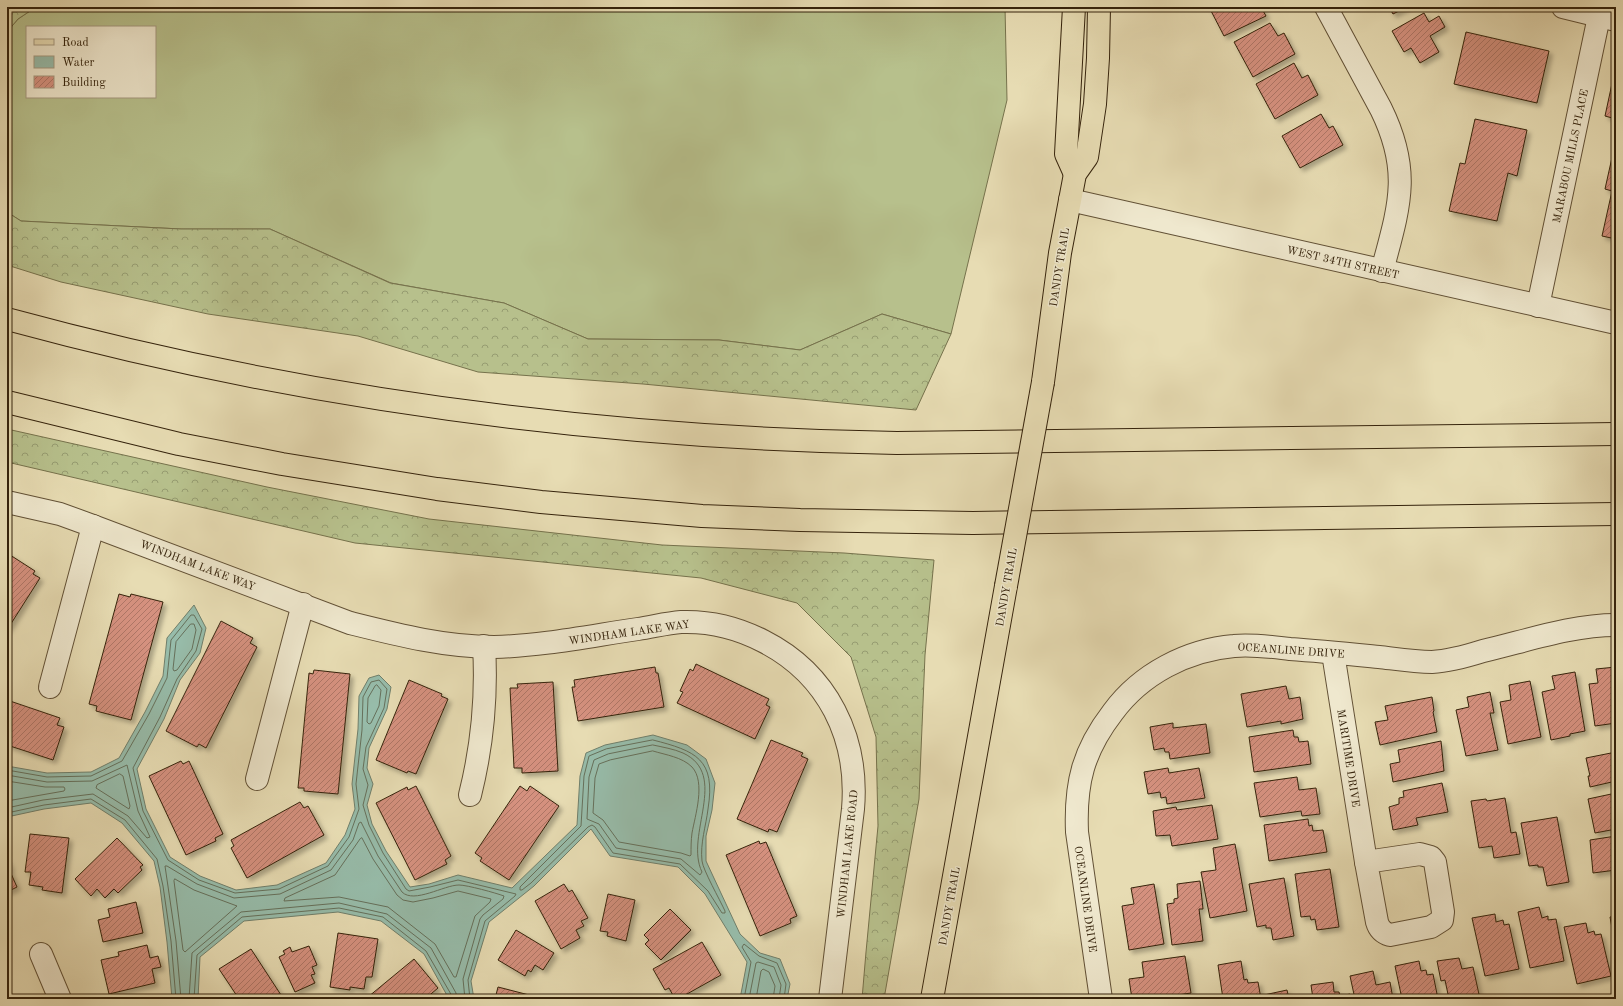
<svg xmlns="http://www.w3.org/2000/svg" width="1623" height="1006" font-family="'Old Standard TT',serif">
<defs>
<pattern id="forest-crowns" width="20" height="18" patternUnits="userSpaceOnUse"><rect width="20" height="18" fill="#b7c08c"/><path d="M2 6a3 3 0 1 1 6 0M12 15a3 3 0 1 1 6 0" fill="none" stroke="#969c71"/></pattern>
<pattern id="building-hatch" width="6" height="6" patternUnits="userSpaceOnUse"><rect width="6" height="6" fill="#d5917f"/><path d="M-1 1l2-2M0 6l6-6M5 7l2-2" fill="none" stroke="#ae7666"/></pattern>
<filter id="shadow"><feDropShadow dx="3.5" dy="3.5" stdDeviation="2" flood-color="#0004"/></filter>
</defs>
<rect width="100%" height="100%" fill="#e7dcb3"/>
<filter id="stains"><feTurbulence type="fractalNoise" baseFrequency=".005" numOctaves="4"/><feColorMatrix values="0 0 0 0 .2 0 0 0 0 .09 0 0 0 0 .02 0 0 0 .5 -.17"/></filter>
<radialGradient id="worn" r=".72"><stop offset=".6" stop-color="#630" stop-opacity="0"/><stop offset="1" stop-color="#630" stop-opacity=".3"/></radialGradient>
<path fill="#b7c08c" stroke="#76724c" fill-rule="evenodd" d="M36 7H1005L1007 100 951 334 882 314 800 350 719 340 588 339 504 303 391 283 270 229H181L21 221 7 212V32L18 19ZM27 27H155V97H27Z"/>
<g fill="url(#forest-crowns)" stroke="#76724c">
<path d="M7 7H36L18 19 7 32Z"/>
<path d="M7 212 21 221 181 229H270L390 283 504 303 588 339 719 340 800 350 882 314 951 334 916 410 643 384 478 372 358 336 208 314 61 282 7 265Z"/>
<path d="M7 429 267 487 429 519 662 545 844 553 934 560 925 655 919 799 884 999H862L866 952 878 826 876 737 851 657 797 603 701 578 355 543 7 462Z"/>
</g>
<path fill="#97bcaa" stroke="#707f6b" d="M194 605 206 628 200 653 180 680 164 719 137 769 146 809 170 857 200 876 236 890 277 885 326 863 345 835 355 809 352 784 358 729 359 696 369 678 379 675 391 687 387 709 369 748 367 768 373 784 367 805 372 824 386 851 410 887 429 884 458 875 512 888 577 825 580 776 586 753 605 745 653 735 687 745 706 759 715 783 712 810 706 836V861L740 934 760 953 780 959 790 984 787 999H740L747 962 705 894 678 867 610 856 591 829 534 886 489 922 471 981 474 999H449L424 954 381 921 338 912 244 921 200 957 198 999H172L167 942 160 887 154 861 122 823 91 803 44 809 7 817V766L47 773 91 772 119 758 145 712 163 676 167 638Z"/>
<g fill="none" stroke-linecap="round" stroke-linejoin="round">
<g stroke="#66705b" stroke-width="1">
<path d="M191 624H194L196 630 192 649 177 670 174 671 173 669 176 642Z"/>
<path d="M377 685 381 690 379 706 371 723 369 724 367 722 368 698 375 686Z"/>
<path d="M653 740C696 751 716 759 708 809 706 826 700 843 702 861 703 870 720 900 725 911V913H722L708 891 680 864 613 853 595 827 592 825 588 827 531 883 522 890H520V887L581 826 584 776 589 756 606 749Z"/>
<path d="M653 745C662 747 674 749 683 753 730 775 684 835 702 872L700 875 681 859 616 848 599 824 587 819 589 777 594 760 608 754Z"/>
<path d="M653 751C666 755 682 757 692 767 706 782 695 816 692 833 691 840 691 848 691 855L690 856 681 853 619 842 603 820 593 813 595 778 599 764 610 760Z"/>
<path d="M7 770 47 777 91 776 122 761 149 714 167 678 171 640 191 615H194L202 629 196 651 177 679 160 717 133 768 143 811 168 860 199 880 235 893 279 889 328 866 349 837 359 809 356 784 362 730 363 697 371 682 379 680 387 689 384 708 366 747 363 769 368 785 363 805 369 825 383 853 406 889 409 891 430 887 458 880 516 894 515 896 485 921 468 980 470 999"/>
<path d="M120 774 123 776 130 806 129 809 96 788 97 785Z"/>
<path d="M7 775 47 782 92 781 127 765 138 811 150 837 147 838 128 816 93 794 43 800 7 808"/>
<path d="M7 781 45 787H64L65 789 64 791 7 801"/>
<path d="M7 813 44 805 91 799 125 820 157 859 163 886 171 941 176 999"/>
<path d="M362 838 373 859 397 895 403 900 413 902 433 898 458 891 491 899 490 902 475 916 456 977H454L435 944 388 907 339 897 284 901 285 898 335 875 360 839Z"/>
<path d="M175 879 194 890 237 906 185 952 183 950 174 881Z"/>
<path d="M181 999 176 941 165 866H167L197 884 234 898 280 894 331 870 353 840 359 823 361 822 378 856 402 892C414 904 444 885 459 885 467 885 496 893 504 896L503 899 483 915 480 919 463 979 465 999"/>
<path d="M189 999 192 953 241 912 339 903 387 914 431 948 456 993 457 999"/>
<path d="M194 999 197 955 242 917 339 908 383 917 426 951 452 996V999"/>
<path d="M744 999 751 962 742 947 744 944 759 956 777 963 786 984 784 999"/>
<path d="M749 999 756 963 758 962 774 967 781 985 779 999"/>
<path d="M756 999 761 971 763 969 769 972 775 986 773 999"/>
</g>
</g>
<g fill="url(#building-hatch)" stroke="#35230c" filter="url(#shadow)">
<path d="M1209 7H1261L1266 16 1224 36Z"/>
<path d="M1389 7H1407L1393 14Z"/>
<path d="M1424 13 1429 22 1439 16 1445 27 1430 36 1439 52 1420 63 1411 48 1404 52 1392 31Z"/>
<path d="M1270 23 1278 36 1284 33 1295 54 1253 77 1234 42Z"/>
<path d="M1466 32 1549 51 1537 103 1454 84Z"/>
<path d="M1294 63 1302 78 1308 75 1318 95 1275 119 1256 84Z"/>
<path d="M1616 65V119L1605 116Z"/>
<path d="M1321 114 1329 128 1333 126 1343 145 1300 168 1282 136Z"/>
<path d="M1475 119 1527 130 1517 176 1508 173 1497 221 1449 211 1460 163 1465 164Z"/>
<path d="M1615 144H1616V239L1602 236 1612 191 1605 189Z"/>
<path d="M7 553 35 571 33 574 40 578 7 630Z"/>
<path d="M119 594 130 597 131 594 163 602 131 720 96 711 97 706 89 704Z"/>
<path d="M221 621 253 638 250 643 257 647 206 748 199 744 197 747 166 731Z"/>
<path d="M696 664 769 699 766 705 770 707 755 739 677 703 683 692 680 691 690 669 693 671Z"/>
<path d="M655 667 656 673H658L664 707 578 721 572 687H575L574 680Z"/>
<path d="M1616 667V723L1595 726 1589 684 1598 683 1596 669Z"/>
<path d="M314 670 350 674 338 794 304 791V788H298L309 673 313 674Z"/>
<path d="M1575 672 1585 731 1570 734V736L1551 740 1542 692 1555 689 1552 676Z"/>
<path d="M409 680 442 694 441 696 448 699 416 774 408 771 407 773 376 760Z"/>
<path d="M1530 681 1541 737 1508 744 1500 702 1511 700 1509 685Z"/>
<path d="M553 682 558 771 522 773V768H514L510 688H518L517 684Z"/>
<path d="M1286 686 1289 699 1300 697 1303 719 1281 724V721L1247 727 1241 694Z"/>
<path d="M1490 692 1494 713H1490L1498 750 1466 756 1456 710 1469 707 1467 697Z"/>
<path d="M1432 697 1434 711 1433 712 1437 732 1380 745 1375 722 1388 720 1385 706Z"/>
<path d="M7 700 60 718 57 725 64 727 53 760 7 745Z"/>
<path d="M1173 723V728L1206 724 1210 753 1170 759 1169 752H1165L1164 748 1154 750 1150 727Z"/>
<path d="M1293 730 1294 737H1298L1299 742 1308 741 1311 764 1254 772 1249 737Z"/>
<path d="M771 740 803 753 801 756 808 759 777 832 769 829 768 832 737 819Z"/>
<path d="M1441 741 1444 771 1393 782 1390 764 1400 762 1398 750Z"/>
<path d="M1616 752V781L1590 787 1588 776H1590L1586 758Z"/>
<path d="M181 761 183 764 189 761 223 834 215 838 216 841 186 855 149 776Z"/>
<path d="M1168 768 1169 773 1199 768 1205 798 1167 804 1166 797 1161 798 1160 792 1148 794 1144 772Z"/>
<path d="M1297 777 1299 790 1316 788 1320 814 1302 816 1301 811 1260 817 1254 783Z"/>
<path d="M1442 783 1448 812 1416 818 1418 825 1393 830 1389 807 1399 804V798L1404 797 1403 791Z"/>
<path d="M416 786 451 856 445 860 447 864 415 880 376 803 407 787 408 790Z"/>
<path d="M520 786 527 791 530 786 559 806 509 880 480 861 482 858 475 853Z"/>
<path d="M1616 793V829L1595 833 1588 799Z"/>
<path d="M1505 798 1511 833 1516 832 1520 854 1494 858 1492 846 1479 848 1471 801 1486 799 1487 801Z"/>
<path d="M300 802 304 808 308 806 324 835 247 878 231 848 234 846 231 840Z"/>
<path d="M1212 805 1218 839 1172 846 1170 835 1156 836 1153 811 1176 807 1177 810Z"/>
<path d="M1557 817 1569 882 1547 886 1543 867H1538V865L1529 866 1521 823Z"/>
<path d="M1308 819 1309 826 1312 825 1313 831 1323 830 1327 852 1269 861 1264 825Z"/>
<path d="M30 834 69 838 62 893 42 890 43 887 29 885 31 872H25Z"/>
<path d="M1616 836V870L1593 873 1590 840Z"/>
<path d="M117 838 143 865 140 867 142 870 118 893 114 889 105 898 97 889 91 896 75 879Z"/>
<path d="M759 841 760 844 766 842 797 916 790 919 791 923 760 936 726 855Z"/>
<path d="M1235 844 1247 911 1210 918 1201 872 1216 870 1213 848Z"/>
<path d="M7 859 11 868 9 869 17 887 7 892Z"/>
<path d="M1330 869 1339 927 1317 930 1315 919 1311 920 1310 916 1301 917 1295 874Z"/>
<path d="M1284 878 1294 936 1273 940 1271 928H1266V925L1257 927 1249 884Z"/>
<path d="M1200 881 1203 909H1199L1203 941 1172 945 1167 904 1174 903V899L1178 898 1177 884Z"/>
<path d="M564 884 569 892 572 890 588 918 581 921 584 926 576 930 580 938 561 949 535 901Z"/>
<path d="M1154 884 1164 944 1129 950 1122 906 1134 904 1131 888Z"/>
<path d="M608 894 635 900 626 941 607 936 608 932 600 931Z"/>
<path d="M136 902 143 933 103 942 98 920 110 917 108 909Z"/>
<path d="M1539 907 1542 918 1548 916V920L1556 919 1564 961 1530 968 1518 912Z"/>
<path d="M670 909 691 930 661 960 645 944 649 940 644 935Z"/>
<path d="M1495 914 1496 922 1503 920 1504 925 1509 924 1519 969 1485 976 1472 918Z"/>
<path d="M1616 916V950L1610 917Z"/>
<path d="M1586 923 1588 933 1594 931 1595 935 1601 934 1611 976 1577 984 1564 927Z"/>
<path d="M516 930 554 953 543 970 535 965 531 972 528 970 525 976 498 960Z"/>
<path d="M338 933 378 939 372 977H366L364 989 350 987V990L330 987Z"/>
<path d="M702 942 721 975 678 999H675L669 988 665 990 653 969Z"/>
<path d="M147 945 150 958 158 956 161 967 152 969 155 983 109 994 101 960 119 956 118 952Z"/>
<path d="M309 946 317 965 312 967 315 974 311 975 315 983 295 992 279 957 285 954 283 951 290 947 292 952Z"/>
<path d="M251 949 281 995 275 999H239L219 969Z"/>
<path d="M1185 956 1191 993 1151 999H1132L1129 979 1144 977 1142 962Z"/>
<path d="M1459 958 1462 969 1473 967 1480 999H1449L1445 980 1441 981 1437 961Z"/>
<path d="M414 959 438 988 425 999H370L368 997Z"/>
<path d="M1241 961 1244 980 1247 979 1248 983 1258 982 1261 999H1223L1218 965Z"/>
<path d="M1419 961 1421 971 1426 970 1427 975 1433 974 1438 999H1402L1395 966Z"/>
<path d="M1373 971 1376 985 1390 982 1393 999H1355L1350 976Z"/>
<path d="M1333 982 1334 992H1339L1340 996 1350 994V999H1313L1311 985Z"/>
<path d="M498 987 533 996 532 999H495Z"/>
<path d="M1287 990 1289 999H1266L1264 995Z"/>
</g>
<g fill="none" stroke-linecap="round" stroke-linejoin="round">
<defs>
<g id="minor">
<path d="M1326 7 1381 109C1412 172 1399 207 1382 271"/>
<path d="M1563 7 1616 20"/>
<path d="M1070 200 1616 323"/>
<path d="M1538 306 1601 7"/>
<path d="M7 502 60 514 93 526 350 623C398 635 445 647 494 647 542 646 590 636 638 629 652 627 667 623 681 622 709 621 738 628 763 641 828 674 859 738 853 809L830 999"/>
<path d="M1333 653 1366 862"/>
<path d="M50 687 93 526"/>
<path d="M257 779 303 604"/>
<path d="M470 795C482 747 487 696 484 646"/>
<path d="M1420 854 1431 857 1435 862 1443 912 1442 920 1431 927 1390 935C1383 933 1379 929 1377 922L1366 862Z"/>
<path d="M41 954 60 999"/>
<path d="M1101 999 1077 832C1075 783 1083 751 1113 712 1141 674 1187 650 1234 646 1252 644 1272 647 1290 649 1320 651 1349 654 1379 657 1396 659 1414 662 1432 662 1449 661 1467 656 1483 651 1526 641 1572 625 1616 625"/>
</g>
<g id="major">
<path d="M1074 7 1066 154 1075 174"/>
<path d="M1043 382 1060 253 1075 174 1087 157 1095 104 1098 58 1099 7"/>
<path d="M932 999 1006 586"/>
</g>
<g id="highway">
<path d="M7 319C297 398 597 438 897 443L1616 434"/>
<path d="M7 402 179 444 282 464 437 489 541 502 702 516 800 520 973 523 1616 514"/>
</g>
</defs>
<use href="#minor" stroke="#625136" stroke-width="24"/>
<use href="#major" stroke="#35230c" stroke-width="24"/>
<use href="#highway" stroke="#35230c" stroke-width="24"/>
<use href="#minor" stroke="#efe8ce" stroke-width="22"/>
<use href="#major" stroke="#e7dcb3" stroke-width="22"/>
<use href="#highway" stroke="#e7dcb3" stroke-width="22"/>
<defs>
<path id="major-bridge" d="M1006 586 1043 382"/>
</defs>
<use href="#major-bridge" stroke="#35230c" stroke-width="24" stroke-linecap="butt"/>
<use href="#major-bridge" stroke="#e7dcb3" stroke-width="22"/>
</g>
<g text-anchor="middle" stroke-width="3" stroke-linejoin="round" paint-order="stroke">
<g font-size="11" fill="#35230c" stroke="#efe8ce">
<text transform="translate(1570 156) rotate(-78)" y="4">MARABOU MILLS PLACE</text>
<text transform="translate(1343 262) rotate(13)" y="4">WEST 34TH STREET</text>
<text transform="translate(1059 267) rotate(-81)" y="4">DANDY TRAIL</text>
<text transform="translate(198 565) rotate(21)" y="4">WINDHAM LAKE WAY</text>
<text transform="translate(1006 587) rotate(-80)" y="4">DANDY TRAIL</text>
<text transform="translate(629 632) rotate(-8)" y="4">WINDHAM LAKE WAY</text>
<text transform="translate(1291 650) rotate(4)" y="4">OCEANLINE DRIVE</text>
<text transform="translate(1349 758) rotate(81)" y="4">MARITIME DRIVE</text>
<text transform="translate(847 854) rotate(-84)" y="4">WINDHAM LAKE ROAD</text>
<text transform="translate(1086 899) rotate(82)" y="4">OCEANLINE DRIVE</text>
<text transform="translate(949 906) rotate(-80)" y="4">DANDY TRAIL</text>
</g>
</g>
<rect width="1623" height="1006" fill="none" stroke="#e7dcb3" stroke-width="24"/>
<rect x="8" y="8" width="1607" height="990" fill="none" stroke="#35230c" stroke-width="2"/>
<rect x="12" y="12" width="1599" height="982" fill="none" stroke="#35230c"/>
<rect x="26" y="26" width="130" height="72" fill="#efe8ce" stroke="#a59980"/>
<rect x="34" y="39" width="20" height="6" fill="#e7dcb3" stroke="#a59980"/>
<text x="62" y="46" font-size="12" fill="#35230c">Road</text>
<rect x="34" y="56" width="20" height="12" fill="#97bcaa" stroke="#a59980"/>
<text x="62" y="66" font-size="12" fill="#35230c">Water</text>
<rect x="34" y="76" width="20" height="12" fill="url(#building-hatch)" stroke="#a59980"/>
<text x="62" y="86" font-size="12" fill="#35230c">Building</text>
<rect width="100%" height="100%" filter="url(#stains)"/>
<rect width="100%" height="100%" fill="url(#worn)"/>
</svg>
